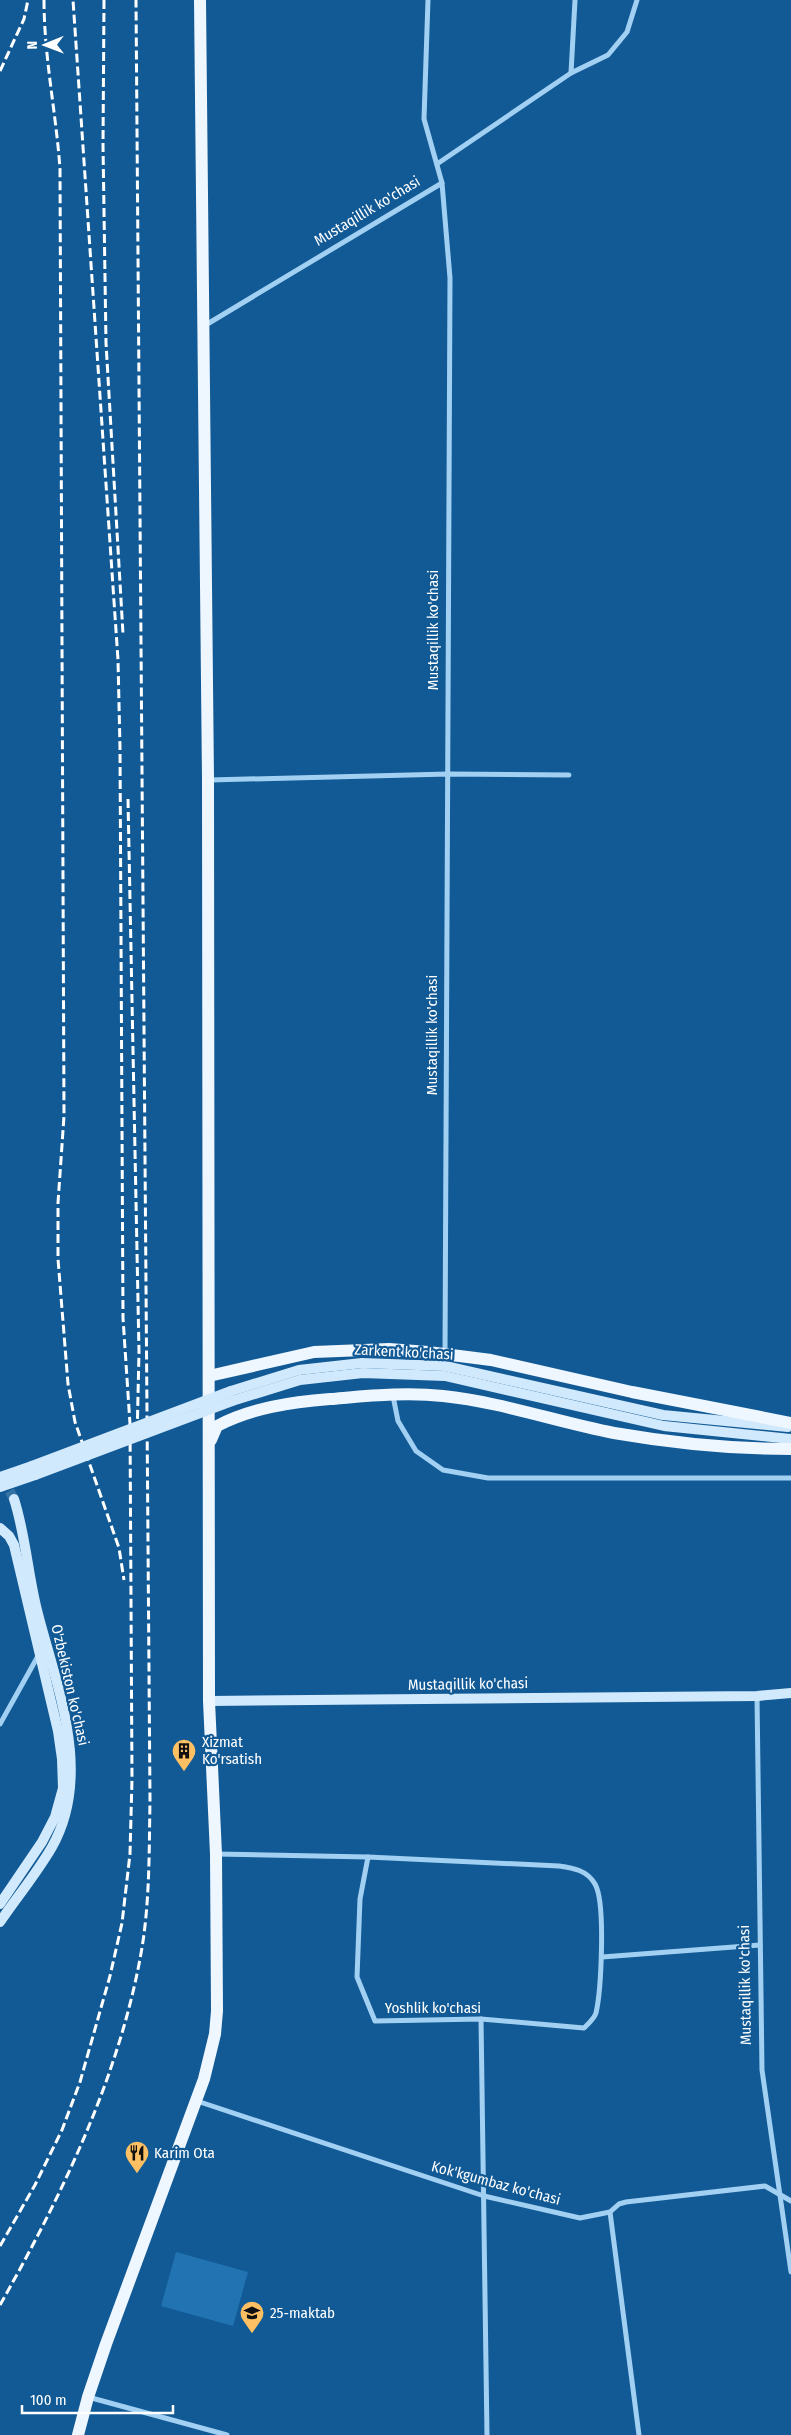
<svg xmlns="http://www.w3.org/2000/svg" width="791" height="2435" font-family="'Fira Sans Condensed',sans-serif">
<rect width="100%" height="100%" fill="#125a95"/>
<path fill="#2173b2" d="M176 2252 248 2272 233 2326 161 2306Z"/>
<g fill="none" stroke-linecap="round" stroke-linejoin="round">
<path stroke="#3673a5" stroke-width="10" stroke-dasharray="10 5" stroke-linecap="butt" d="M2 1478 14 1499"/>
<g stroke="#a2d0f3" stroke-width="5">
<path d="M428 0 424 119 442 183"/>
<path d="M571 73 575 0"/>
<path d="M437 164 571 73 608 55 627 32 637 0"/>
<path d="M204 326 442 183 450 278 445 1354"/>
<path d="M210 780 448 774 569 775"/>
<path d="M393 1396 398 1421 416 1451 443 1470 488 1478H791"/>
<path d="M757 1696 762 2070 791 2272"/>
<path d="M0 1724 38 1656"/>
<path d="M216 1854 368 1857"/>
<path d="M368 1857 559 1866C573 1868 587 1870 595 1884 606 1903 601 1991 596 2013 594 2019 588 2024 584 2028L481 2019 375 2021 357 1977 360 1899Z"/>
<path d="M602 1957 760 1945"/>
<path d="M481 2019 487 2435"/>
<path d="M197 2101 484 2196 580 2218 610 2212 619 2204 626 2202 765 2186 791 2201"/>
<path d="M610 2212 639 2435"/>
<path d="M88 2397 227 2435"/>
</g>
<g stroke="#d1e9fc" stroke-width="10">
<path d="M231 1391 299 1370 362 1363 445 1366 663 1415 788 1427"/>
<path d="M232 1401 300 1380 363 1373 445 1376 664 1426 791 1439"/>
<path d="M0 1477 32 1466"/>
<path d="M0 1487 35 1475"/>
<path d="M0 1528 9 1536 14 1545 58 1731 62 1759 63 1788 55 1817 42 1842 0 1904"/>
<path d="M209 1701 757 1696 791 1693"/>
<path d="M0 1922C17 1897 37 1873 52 1847 93 1774 57 1688 38 1614 28 1577 26 1536 14 1499"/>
</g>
<g stroke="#eef6ff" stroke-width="12">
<path d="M209 1376 314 1352 389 1349 428 1352 491 1360 632 1392 791 1423"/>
<path d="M211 1440 217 1426C251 1408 291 1402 330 1399 368 1396 405 1392 443 1396 501 1402 557 1422 614 1433 672 1443 732 1449 791 1449"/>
<path d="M78 2435 88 2397 106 2344 204 2079 215 2034 217 2011 216 1854 209 1701 208 780 200 0"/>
</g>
<g stroke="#fff" stroke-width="3" stroke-dasharray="9 4" stroke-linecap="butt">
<path d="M44 0C44 57 56 112 60 169L64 1116 58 1203V1259L68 1384 75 1422 119 1548 124 1580"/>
<path d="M104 0 103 145 106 343 123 634"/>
<path d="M0 71 24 19 28 0"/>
<path d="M128 799 139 1352 137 1439"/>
<path d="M0 2246 35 2185 62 2130 80 2082 110 1976 122 1923 130 1854 132 1779 130 1424 123 1318 120 748 118 660 73 0"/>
<path d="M0 2305C61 2197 117 2081 140 1959 150 1907 149 1853 150 1800L136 0"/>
</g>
<g stroke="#d1e9fc" stroke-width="10">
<path d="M32 1466 231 1391"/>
<path d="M35 1475 232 1401"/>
</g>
</g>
<defs>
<symbol id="building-pin" viewBox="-11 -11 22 30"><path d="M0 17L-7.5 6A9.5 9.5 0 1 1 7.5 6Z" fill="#ffc064" stroke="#125a95"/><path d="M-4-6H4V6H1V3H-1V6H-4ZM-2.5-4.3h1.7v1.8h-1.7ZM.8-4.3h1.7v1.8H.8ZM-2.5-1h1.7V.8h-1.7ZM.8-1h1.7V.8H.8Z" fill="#111"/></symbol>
<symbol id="restaurant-pin" viewBox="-11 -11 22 30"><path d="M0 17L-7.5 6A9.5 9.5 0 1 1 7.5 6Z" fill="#ffc064" stroke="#125a95"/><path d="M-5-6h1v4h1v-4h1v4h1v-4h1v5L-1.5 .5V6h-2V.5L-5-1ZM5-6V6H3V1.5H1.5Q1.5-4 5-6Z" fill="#111"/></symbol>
<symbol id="school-pin" viewBox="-11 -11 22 30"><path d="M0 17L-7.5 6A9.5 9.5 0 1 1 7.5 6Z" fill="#ffc064" stroke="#125a95"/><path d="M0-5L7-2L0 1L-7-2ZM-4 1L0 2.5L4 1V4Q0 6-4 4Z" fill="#111"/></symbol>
</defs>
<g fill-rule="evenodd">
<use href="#building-pin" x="170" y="1737" width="28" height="38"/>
<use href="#restaurant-pin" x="123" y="2139" width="28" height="38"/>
<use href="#school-pin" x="238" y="2299" width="28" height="38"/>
</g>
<g text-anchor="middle" stroke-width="4.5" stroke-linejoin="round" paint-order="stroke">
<g font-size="15" fill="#fff" stroke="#125a95">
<text transform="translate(367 211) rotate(-31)" y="5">Mustaqillik ko'chasi</text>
<text transform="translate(433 630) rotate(-90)" y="5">Mustaqillik ko'chasi</text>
<text transform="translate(432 1035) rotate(-90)" y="5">Mustaqillik ko'chasi</text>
<text transform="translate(404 1352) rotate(3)" y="5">Zarkent ko'chasi</text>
<text transform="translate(468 1684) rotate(-1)" y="5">Mustaqillik ko'chasi</text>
<text transform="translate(70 1685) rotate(77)" y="5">O'zbekiston ko'chasi</text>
<text transform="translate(745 1985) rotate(-91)" y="5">Mustaqillik ko'chasi</text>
<text x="433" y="2013">Yoshlik ko'chasi</text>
<text transform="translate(496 2183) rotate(15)" y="5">Kok'kgumbaz ko'chasi</text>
</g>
<g font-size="15" fill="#fff" stroke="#125a95" text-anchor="start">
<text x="202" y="1747">Xizmat<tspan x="202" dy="17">Ko'rsatish</tspan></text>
<text x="154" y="2158">Karim Ota</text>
<text x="270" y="2318">25-maktab</text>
</g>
</g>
<g transform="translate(45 45) rotate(269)" stroke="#125a95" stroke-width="4" paint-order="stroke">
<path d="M0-4L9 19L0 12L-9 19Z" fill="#ffffff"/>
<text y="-8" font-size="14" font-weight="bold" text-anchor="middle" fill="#ffffff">N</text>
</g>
<path d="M22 2405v8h151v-8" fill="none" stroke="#ffffff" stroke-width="2.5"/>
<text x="30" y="2405" font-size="15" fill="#ffffff" stroke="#125a95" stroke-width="4" paint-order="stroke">100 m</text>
</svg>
